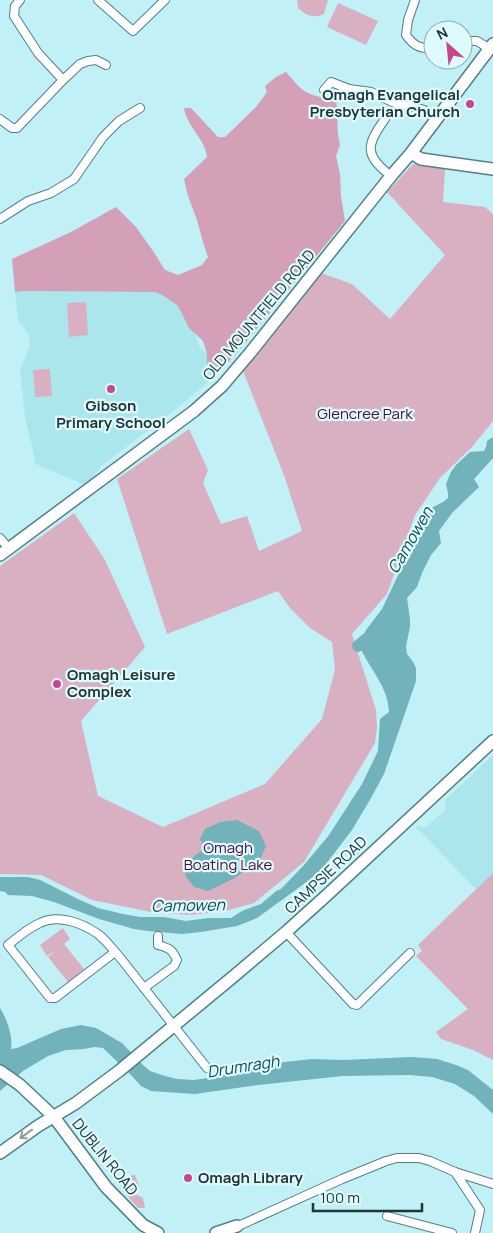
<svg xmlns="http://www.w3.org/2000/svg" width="493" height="1233" font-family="Manrope,sans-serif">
<rect width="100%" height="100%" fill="#c1f0f6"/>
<g fill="#ace6ed">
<path d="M25 291 154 292 164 296 178 306 189 328 194 332 200 348 207 354V366L215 376 186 401 101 466 87 486 36 464 25 417 20 371 30 345 29 335 18 320 15 292Z"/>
<path d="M493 755V873L476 889 415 826 424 828 446 810 445 800Z"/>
</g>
<g fill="#d9b0c2">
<path d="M297 0H328L324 14C313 19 306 15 298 8Z"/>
<path d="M338 3 378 21 366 45 327 27Z"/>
<path d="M413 164 445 168 443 202 485 207 493 214V421L472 447 440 478 415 515 387 594 352 634 376 710 377 728 375 743 304 862 254 903 225 911 190 915 151 912 92 900 41 875 0 874V566L74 513 105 560 145 647 81 721 98 796 163 827 265 784 322 719 335 670 332 642 310 628 290 608 278 591 167 634 117 479 189 429 208 470 203 483 221 524 247 516 259 551 302 531 284 475 243 371 321 273 352 284 390 319 445 255 387 192Z"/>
<path d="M86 302 88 335 69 337 67 303Z"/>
<path d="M50 369 52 396 35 397 33 370Z"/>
<path d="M493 873V1060L473 1050 441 1039 436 1032 468 1009 416 956 422 951 418 945Z"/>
<path d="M63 928 70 939 64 944 84 969 68 982 48 957 56 950 47 956 40 945Z"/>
<path d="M132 1175H135L139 1186 135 1194 143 1198 145 1208H138L122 1190 123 1183Z"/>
</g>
<path fill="#d3a0b7" d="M286 72C301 89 303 94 326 98L336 93 338 134 340 145 336 156 340 174 341 196 345 221 236 354 215 376 207 366V354L203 341 189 328 178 306 164 296 155 292 25 291 15 292 12 259 71 232 116 207 136 227 153 251 165 270 178 275 202 265 208 257 203 242 197 220 188 196 184 179 207 157C205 138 187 127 184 108H191L218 137H225L256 107 267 92 265 86 276 77Z"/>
<g fill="#71b2bb">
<path d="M493 437V458L474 479 479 487 452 513 439 531 441 543 431 555 422 573 417 587 407 598 410 619V627L406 646 407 654 413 662 416 668V681L384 774 371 798 352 830 322 869 308 881 257 918 237 926 201 932 182 934 148 931 134 929 99 919 54 902 32 896 8 895 5 892 0 891V877H28L40 880 80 900 98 908 123 914 140 917H164L186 921 208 918H231L242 911 261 904 276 891 281 889 304 865 329 835 362 784 378 751 380 719 389 712C388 686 370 670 360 647L366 630 382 609 414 542V529L427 515 433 507 443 502 448 498V493L446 484 451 472 456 465 470 452 484 451 486 447 487 441Z"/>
<path d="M237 820 259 831 266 846 260 860 235 878 208 891 194 887 186 877 183 865 205 848 200 839 205 829 220 822Z"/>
<path d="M0 1008C7 1019 13 1036 11 1049L17 1048 61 1029 81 1025 96 1028 122 1043 143 1065 150 1071 165 1076 177 1079 194 1080 220 1076 276 1063 312 1059 343 1060 412 1057 437 1059 456 1065 468 1070 493 1090V1114L474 1096 455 1084 432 1077 410 1075 343 1076 258 1085 195 1094 151 1091 141 1086 131 1075 103 1048 94 1047 84 1049 66 1050 48 1056 23 1071 0 1091Z"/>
</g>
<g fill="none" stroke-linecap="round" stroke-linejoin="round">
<path stroke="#71b2bb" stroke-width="12" d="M358 646 376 631"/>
<defs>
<g id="street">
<path d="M20 0 15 6 14 16 38 53 63 80"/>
<path d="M98 0 133 31 165 0"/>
<path d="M415 0 408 20 406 35C414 46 420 49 433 48"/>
<path d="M463 41H477L490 49"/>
<path d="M324 90 331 82 349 89 371 92 399 105 411 106 424 110 436 119"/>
<path d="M0 119 12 128H17L63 80 80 64 88 61 96 60 106 65"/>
<path d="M385 119C366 145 364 155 391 176"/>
<path d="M0 219 28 201 51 193 74 179 103 137 119 121 140 108"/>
<path d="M0 538 9 549"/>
<path d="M286 932 353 1004 357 1005 410 953"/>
<path d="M115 952 55 998H50L8 945C18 937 28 928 40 923 59 914 82 923 98 934 107 941 115 952 122 960L207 1068"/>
<path d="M144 988 174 966 177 960C172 949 169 948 158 945V936"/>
<path d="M455 1172 480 1210 475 1233"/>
<path d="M387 1216 452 1233"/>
<path d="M234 1228 342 1179 386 1161 397 1158H419L430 1161 455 1172 493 1184"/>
</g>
<g id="secondary">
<path d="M411 153 421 159 493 169"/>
<path d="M0 555 194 411 222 386 250 353 391 176 411 153 493 44"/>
<path d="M0 1071 20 1085 54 1117 106 1187 143 1225 158 1233"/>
<path d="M0 1153 38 1126 76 1103 119 1071 234 976 286 932 327 895 493 741"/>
<path d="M216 1233 237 1226"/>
</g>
</defs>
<use href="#street" stroke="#537f85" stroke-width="10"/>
<use href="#secondary" stroke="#537f85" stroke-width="14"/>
<use href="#street" stroke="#fff" stroke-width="8"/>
<use href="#secondary" stroke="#fff" stroke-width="11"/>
</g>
<defs><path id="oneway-shaft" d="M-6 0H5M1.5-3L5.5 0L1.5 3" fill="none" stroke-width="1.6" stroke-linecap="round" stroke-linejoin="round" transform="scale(1.25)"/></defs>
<use stroke="#909a9a" href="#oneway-shaft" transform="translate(26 1134) rotate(144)"/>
<g fill="#c8468d" stroke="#defafd" stroke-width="2">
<circle cx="470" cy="104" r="5"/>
<circle cx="111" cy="389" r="5"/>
<circle cx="57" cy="684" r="5"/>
<circle cx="188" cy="1178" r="5"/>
</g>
<g text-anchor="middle" stroke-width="4.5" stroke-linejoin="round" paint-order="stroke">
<g font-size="15" font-weight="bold" fill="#213436" stroke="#defafd" text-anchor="start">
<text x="460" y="100" text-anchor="end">Omagh Evangelical<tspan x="460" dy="17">Presbyterian Church</tspan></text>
<text x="111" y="411" text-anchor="middle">Gibson<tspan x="111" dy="17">Primary School</tspan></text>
<text x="67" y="680">Omagh Leisure<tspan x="67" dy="17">Complex</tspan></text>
<text x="198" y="1183">Omagh Library</text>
</g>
<g font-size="15" fill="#213436" stroke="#defafd">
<text transform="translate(259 315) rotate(-50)" y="5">OLD MOUNTFIELD ROAD</text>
<text transform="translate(326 875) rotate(-43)" y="5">CAMPSIE ROAD</text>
<text transform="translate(105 1157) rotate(51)" y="5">DUBLIN ROAD</text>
</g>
<g font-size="15" fill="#4a0e30" stroke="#defafd">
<text x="365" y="419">Glencree Park</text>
<text x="228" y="853">Omagh<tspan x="228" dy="17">Boating Lake</tspan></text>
</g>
<g font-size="16" font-style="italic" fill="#0f4b51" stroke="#defafd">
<text transform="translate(410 540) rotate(-60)" y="6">Camowen</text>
<text transform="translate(188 905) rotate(-1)" y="6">Camowen</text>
<text transform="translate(243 1066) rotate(-9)" y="6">Drumragh</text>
</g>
</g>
<g transform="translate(448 45) rotate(333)"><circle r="24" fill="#defafd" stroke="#92abad"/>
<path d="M0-4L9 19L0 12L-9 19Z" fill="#c8468d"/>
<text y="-8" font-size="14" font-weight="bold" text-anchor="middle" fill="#213436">N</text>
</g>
<path d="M313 1203v8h109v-8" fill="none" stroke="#213436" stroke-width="2.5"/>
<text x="320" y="1203" font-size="15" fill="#213436" stroke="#defafd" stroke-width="4" paint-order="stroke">100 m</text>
</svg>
